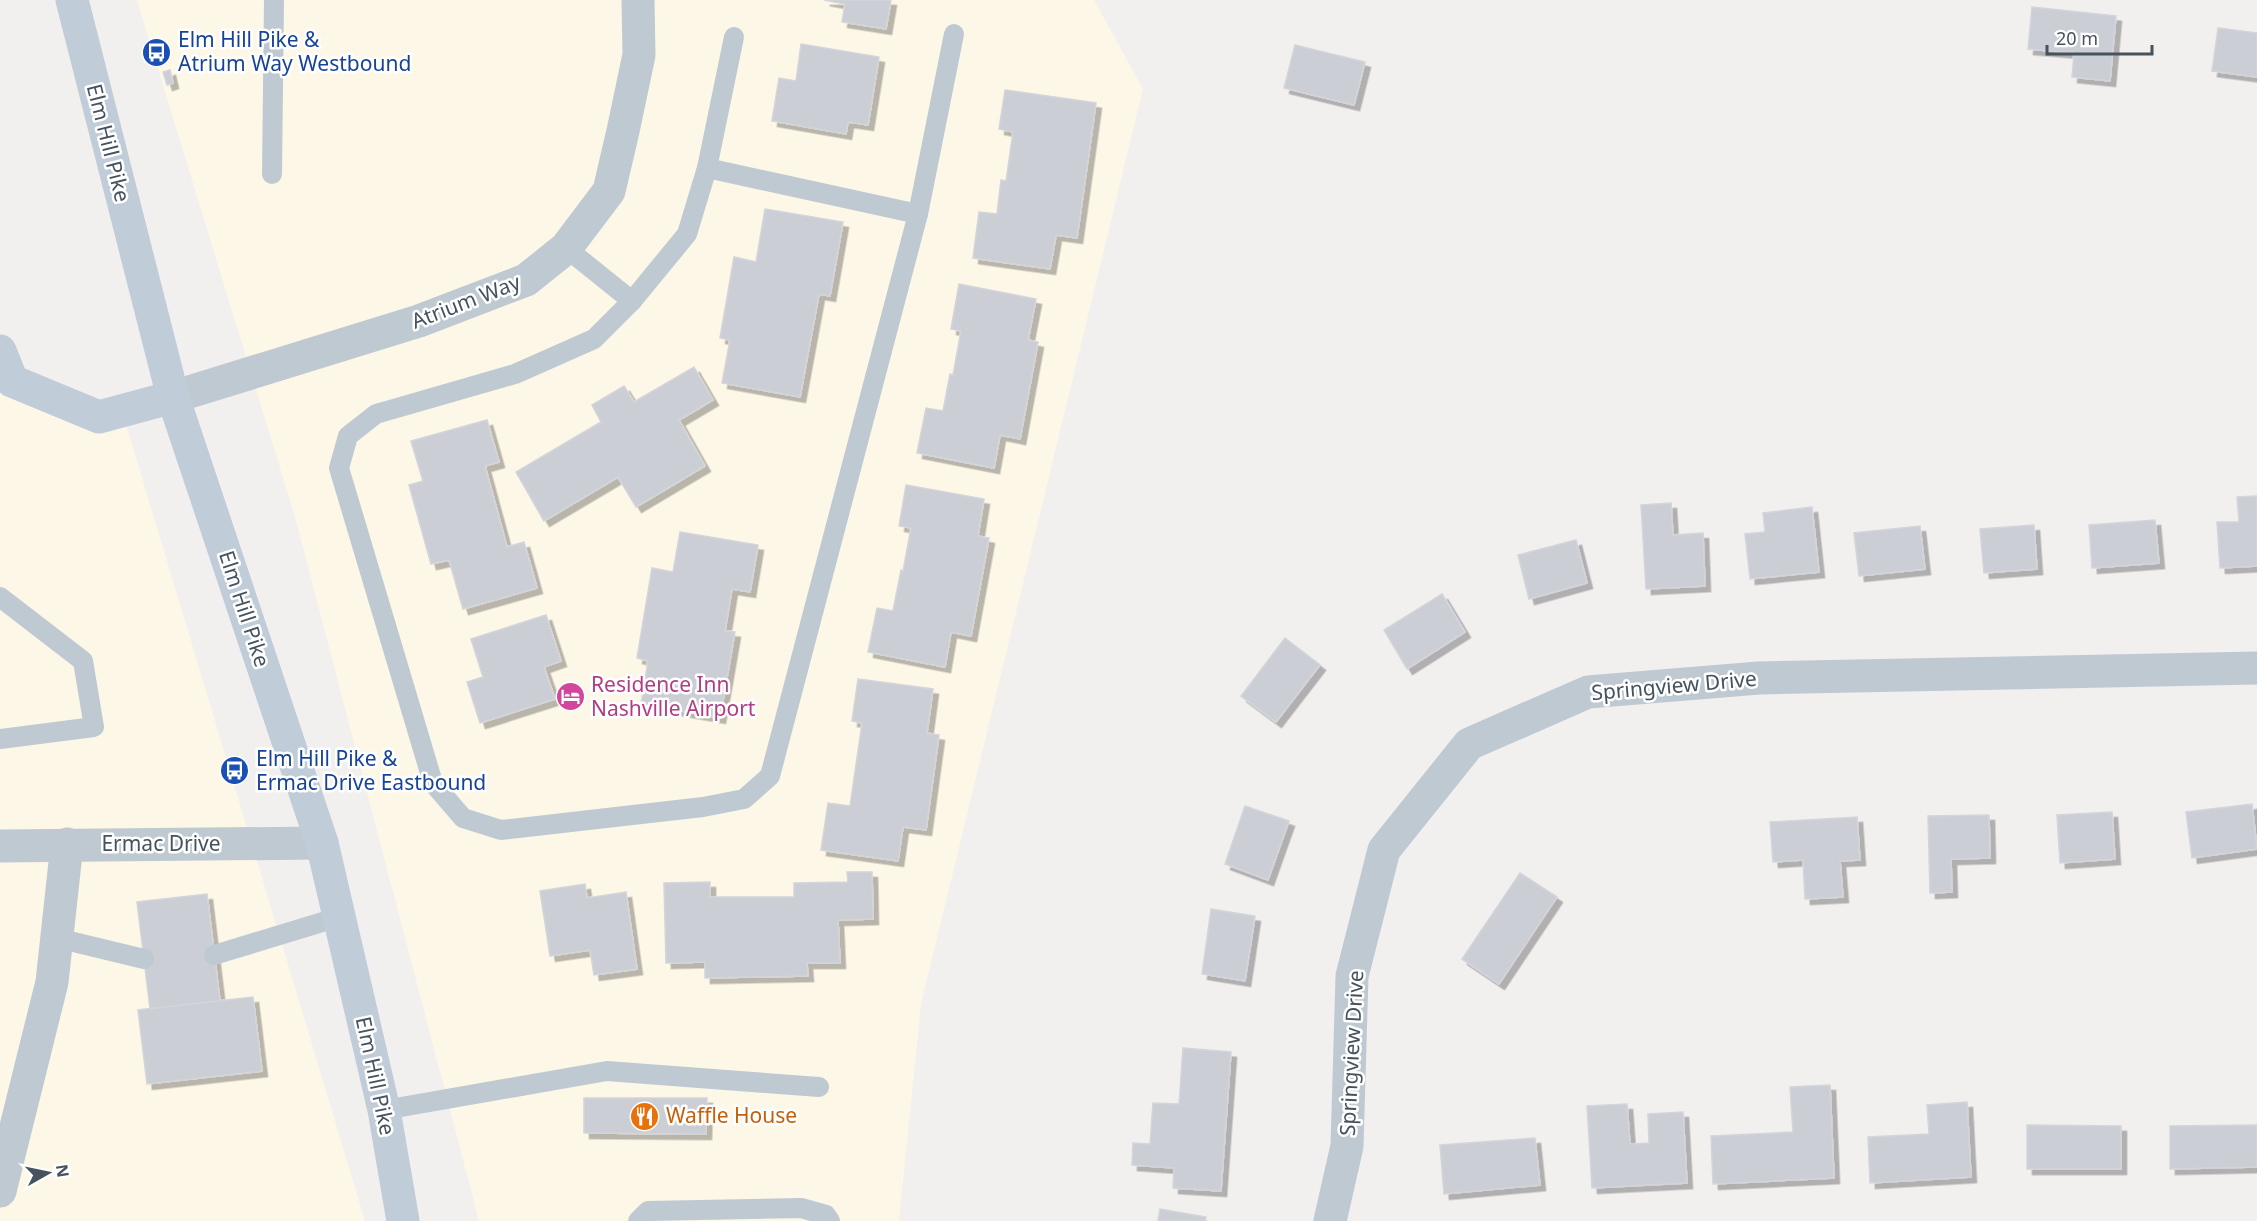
<svg xmlns="http://www.w3.org/2000/svg" width="2257" height="1221" font-family="'Noto Sans',sans-serif">
<defs>
<filter id="shadow"><feDropShadow dx="5.5" dy="5.5" stdDeviation="0" flood-color="#0004"/></filter>
</defs>
<rect width="100%" height="100%" fill="#f2efef"/>
<g fill="#fdf7e8">
<path d="M137 0H1094L1143 89 921 1004 899 1221H479L295 517Z"/>
<path d="M0 351 12 382 122 411 365 1221H0Z"/>
</g>
<g fill="#cbced4" stroke="#d3d5db" stroke-width="1.5" filter="url(#shadow)">
<path d="M824 0H891L886 29 842 22 845 4Z"/>
<path d="M2032 7 2116 16 2110 81 2072 77 2074 53 2028 49Z"/>
<path d="M2218 28 2257 33V77L2212 71Z"/>
<path d="M801 44 879 57 868 125 848 122 846 134 772 121 779 78 796 81Z"/>
<path d="M1295 45 1365 62 1354 105 1284 88Z"/>
<path d="M170 70 173 83 167 85 163 72Z"/>
<path d="M1005 90 1096 103 1077 238 1056 235 1050 269 973 258 979 212 997 214 1001 180 1006 181 1013 132 999 129Z"/>
<path d="M765 209 843 222 830 296 819 294 800 397 722 383 730 340 720 338 734 257 756 262Z"/>
<path d="M959 284 1036 299 1028 340 1038 342 1020 439 1000 435 994 468 917 453 926 408 943 411 950 374 953 375 961 331 951 329Z"/>
<path d="M694 367 713 400 679 420 705 466 636 507 618 477 544 521 516 472 601 422 592 405 624 386 634 402Z"/>
<path d="M487 420 499 462 485 466 507 547 524 542 537 588 463 609 449 560 431 564 409 485 423 481 411 441Z"/>
<path d="M906 485 984 499 978 536 989 538 971 636 951 632 945 667 868 652 877 608 893 611 901 570 903 571 911 528 899 526Z"/>
<path d="M2257 496V566L2220 568 2217 522H2239L2237 497Z"/>
<path d="M1671 503 1673 535 1703 533 1705 586 1646 589 1641 505Z"/>
<path d="M1812 507 1819 572 1750 579 1745 534 1765 532 1763 513Z"/>
<path d="M2155 520 2159 563 2092 568 2089 525Z"/>
<path d="M2034 525 2037 569 1984 573 1980 529Z"/>
<path d="M1920 526 1925 569 1859 576 1854 533Z"/>
<path d="M680 532 758 545 750 592 732 589 725 631 735 632 720 718 641 704 648 661 637 658 652 568 673 572Z"/>
<path d="M1576 540 1587 583 1529 599 1518 555Z"/>
<path d="M1442 594 1465 632 1407 669 1384 630Z"/>
<path d="M546 615 561 661 544 667 555 699 480 723 467 682 483 677 471 639Z"/>
<path d="M1285 638 1320 665 1276 722 1241 696Z"/>
<path d="M858 679 933 689 927 733 939 735 926 830 903 827 898 861 821 850 828 803 850 806 862 723 852 721Z"/>
<path d="M2252 804 2257 849 2192 858 2186 812Z"/>
<path d="M1245 806 1289 821 1268 880 1225 864Z"/>
<path d="M2112 812 2115 859 2060 863 2057 815Z"/>
<path d="M1989 815 1990 858 1951 859 1952 892 1930 893 1928 816Z"/>
<path d="M1857 817 1860 860 1840 861 1843 897 1805 899 1803 860 1773 862 1770 822Z"/>
<path d="M847 872H872L873 919 838 920 840 963H807L808 976 705 978V962L666 963 664 883 710 882V897H794V883L848 882Z"/>
<path d="M1520 873 1557 897 1499 984 1462 959Z"/>
<path d="M585 884 587 898 626 892 637 969 594 975 590 950 550 956 540 891Z"/>
<path d="M207 894 220 1001 150 1009 137 902Z"/>
<path d="M1211 909 1255 916 1245 981 1202 974Z"/>
<path d="M253 997 262 1071 147 1084 138 1010Z"/>
<path d="M1183 1048 1231 1052 1221 1191 1173 1188 1174 1168 1132 1165 1133 1143 1150 1144 1153 1103 1179 1104Z"/>
<path d="M1830 1085 1834 1178 1713 1184 1711 1136 1793 1132 1790 1087Z"/>
<path d="M584 1098H707L706 1134 584 1133Z"/>
<path d="M1967 1102 1971 1177 1870 1183 1868 1137 1929 1134 1927 1105Z"/>
<path d="M1627 1104 1630 1144 1649 1143 1648 1114 1683 1112 1687 1183 1592 1188 1587 1106Z"/>
<path d="M2027 1125 2121 1126V1169H2027Z"/>
<path d="M2257 1125V1167L2170 1169V1126Z"/>
<path d="M1535 1138 1540 1185 1444 1194 1440 1145Z"/>
<path d="M1160 1209 1206 1217 1205 1221H1158Z"/>
</g>
<g fill="none" stroke-linecap="round" stroke-linejoin="round">
<g stroke="#bfc9d2" stroke-width="20">
<path d="M707 168 918 214 770 776 744 799 703 807 501 830 463 818 433 783 339 468 348 436 376 414 515 374 594 339 632 301 687 234Z"/>
<path d="M707 168 734 37"/>
<path d="M272 174 274 0"/>
<path d="M918 214 954 34"/>
<path d="M566 248 632 301"/>
<path d="M0 597 83 661 94 727 0 739"/>
<path d="M57 938 144 959"/>
<path d="M214 955 339 917"/>
<path d="M384 1110 607 1071 819 1087"/>
<path d="M638 1221 648 1211 801 1208 826 1215 830 1221"/>
</g>
<g stroke="#bfc9d2" stroke-width="33">
<path d="M173 397 419 321 526 280 566 248 609 191 623 131 639 55 638 0"/>
<path d="M0 846 322 843"/>
<path d="M0 1191 52 982 67 844"/>
<path d="M1330 1221 1347 1146 1352 976 1384 850 1469 744 1588 692 1759 678 2257 668"/>
</g>
<g stroke="#c1ccd9" stroke-width="33">
<path d="M72 0 173 397 322 843 384 1110 403 1221"/>
<path d="M0 351 12 381 99 417 173 397"/>
</g>
</g>
<defs>
<symbol id="bus-disc" viewBox="-11 -11 22 22"><circle r="9.5" fill="#1a4fb4" stroke="#fff"/><path d="M-5-6H5V4H4V6H2V4H-2V6H-4V4H-5ZM-3.5-4V0h7V-4ZM-3.5 1.2v1.5H-2V1.2ZM2 1.2v1.5H3.5V1.2Z" fill="#fff"/></symbol>
<symbol id="hotel-disc" viewBox="-11 -11 22 22"><circle r="9.5" fill="#d1479c" stroke="#fff"/><path d="M-6-4.5h1.5V1H6V5H4.5V3h-9V5H-6ZM-4 0a1.8 1.8 0 1 1 3.6 0ZM.5 0V-2.5h3Q6-2.5 6 0Z" fill="#fff"/></symbol>
<symbol id="restaurant-disc" viewBox="-11 -11 22 22"><circle r="9.5" fill="#e8710a" stroke="#fff"/><path d="M-5-6h1v4h1v-4h1v4h1v-4h1v5L-1.5 .5V6h-2V.5L-5-1ZM5-6V6H3V1.5H1.5Q1.5-4 5-6Z" fill="#fff"/></symbol>
</defs>
<g fill-rule="evenodd">
<use href="#bus-disc" x="140" y="36" width="33" height="33"/>
<use href="#hotel-disc" x="554" y="680" width="33" height="33"/>
<use href="#bus-disc" x="218" y="754" width="33" height="33"/>
<use href="#restaurant-disc" x="628" y="1100" width="33" height="33"/>
</g>
<g text-anchor="middle" stroke-width="5" stroke-linejoin="round" paint-order="stroke">
<g font-size="21" fill="#164399" stroke="#fff" text-anchor="start">
<text x="178" y="47">Elm Hill Pike &amp;<tspan x="178" dy="24">Atrium Way Westbound</tspan></text>
<text x="256" y="766">Elm Hill Pike &amp;<tspan x="256" dy="24">Ermac Drive Eastbound</tspan></text>
</g>
<g font-size="21" fill="#46525d" stroke="#fff">
<text transform="translate(108 143) rotate(76)" y="7">Elm Hill Pike</text>
<text transform="translate(466 302) rotate(-21)" y="7">Atrium Way</text>
<text transform="translate(244 609) rotate(72)" y="7">Elm Hill Pike</text>
<text transform="translate(1674 686) rotate(-5)" y="7">Springview Drive</text>
<text x="161" y="851">Ermac Drive</text>
<text transform="translate(1352 1053) rotate(-87)" y="7">Springview Drive</text>
<text transform="translate(375 1076) rotate(78)" y="7">Elm Hill Pike</text>
</g>
<g font-size="21" fill="#b23c85" stroke="#fff" text-anchor="start">
<text x="591" y="692">Residence Inn<tspan x="591" dy="24">Nashville Airport</tspan></text>
</g>
<g font-size="21" fill="#c56008" stroke="#fff" text-anchor="start">
<text x="666" y="1123">Waffle House</text>
</g>
</g>
<g transform="translate(48 1173) rotate(81)" stroke="#ffffff" stroke-width="4.5" paint-order="stroke">
<path d="M0-4.5L10 22L0 15L-10 22Z" fill="#46525d"/>
<text y="-9" font-size="16" font-weight="bold" text-anchor="middle" fill="#46525d">N</text>
</g>
<path d="M2047 45v9h105v-9" fill="none" stroke="#46525d" stroke-width="3"/>
<text x="2056" y="45" font-size="18" fill="#46525d" stroke="#ffffff" stroke-width="4.5" paint-order="stroke">20 m</text>
</svg>
